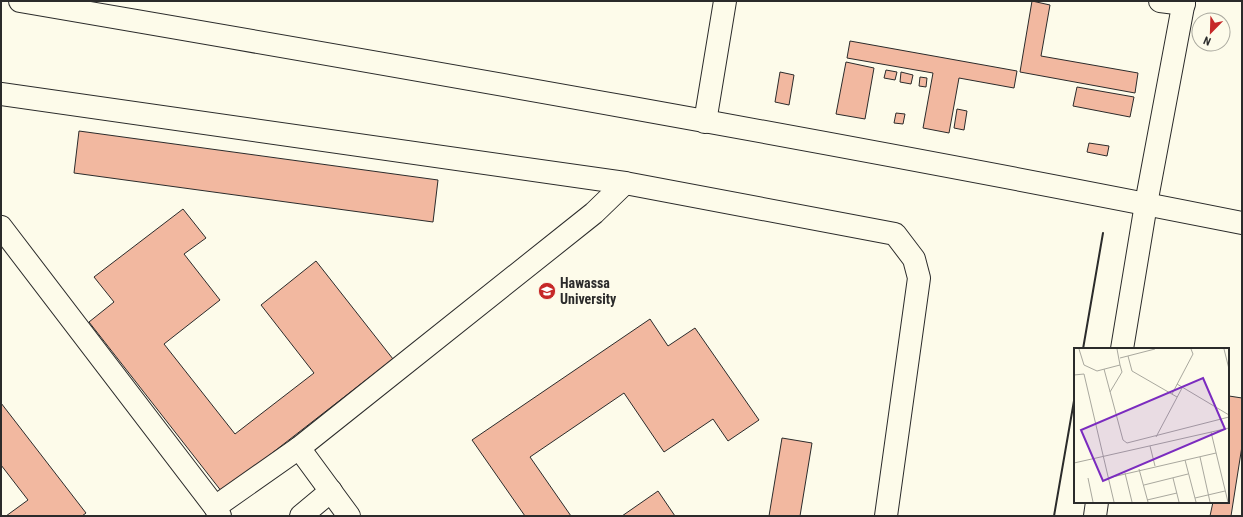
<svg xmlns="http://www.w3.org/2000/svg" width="1243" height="517" font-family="'Roboto Condensed',sans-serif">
<rect width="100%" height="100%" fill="#fdfbea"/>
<g fill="#f2b8a0" stroke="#2b2b2b">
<path d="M1032 1 1050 5 1041 56 1138 73 1135 93 1020 72Z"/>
<path d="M850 41 1017 71 1014 88 959 78 949 133 923 128 933 73 847 58Z"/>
<path d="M846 62 874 68 865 119 836 114Z"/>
<path d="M886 70 897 72 895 80 884 78Z"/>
<path d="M780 72 794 75 789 105 775 102Z"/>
<path d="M901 72 913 75 911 84 900 82Z"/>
<path d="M920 77 927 78 926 87 919 86Z"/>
<path d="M1077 87 1134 97 1130 117 1073 106Z"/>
<path d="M957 109 967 111 964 130 954 128Z"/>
<path d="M896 113 905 114 903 124 894 123Z"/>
<path d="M79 131 438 180 433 222 74 173Z"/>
<path d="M1089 143 1109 146 1107 156 1087 152Z"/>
<path d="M183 209 206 238 184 254 220 300 164 344 235 434 314 373 261 305 316 261 393 359 222 492 89 322 114 302 94 277Z"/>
<path d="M650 319 668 346 695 328 759 420 728 441 713 419 664 452 624 393 530 457 571 516H525L472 440Z"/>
<path d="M1229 396 1242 398V446L1231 516H1210L1213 502H1228Z"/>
<path d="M1 403 86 513 82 516H6L28 500 1 465Z"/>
<path d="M782 438 812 443 800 516H769Z"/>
<path d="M658 491 675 516H622Z"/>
</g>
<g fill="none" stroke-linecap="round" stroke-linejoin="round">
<defs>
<g id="minor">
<path d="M20 1C428 71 836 142 1242 223"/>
<path d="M1160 1 1184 4"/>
<path d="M1 94 625 183 895 234 914 259 919 278 886 516"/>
<path d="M705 122 725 1"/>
<path d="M1 227 215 507 220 516"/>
<path d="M1122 349 1146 204 1184 1"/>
<path d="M299 448 349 516"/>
<path d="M215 507 299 448 594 213 625 183"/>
<path d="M301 516 331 491"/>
<path d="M1095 516 1097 502"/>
</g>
</defs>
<use href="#minor" stroke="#2b2b2b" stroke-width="24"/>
<use href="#minor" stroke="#fdfbea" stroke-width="22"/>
<g stroke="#2b2b2b" stroke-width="2">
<path d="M1083 349 1103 233"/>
<path d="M1054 516 1075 395"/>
</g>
</g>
<defs>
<symbol id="university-disc" viewBox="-11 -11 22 22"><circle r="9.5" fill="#c62828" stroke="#fdfbea"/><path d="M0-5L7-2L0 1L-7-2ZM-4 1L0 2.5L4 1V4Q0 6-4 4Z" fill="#fff"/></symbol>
</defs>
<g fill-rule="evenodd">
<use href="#university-disc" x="537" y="281" width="20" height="20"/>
</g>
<g text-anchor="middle" stroke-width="3" stroke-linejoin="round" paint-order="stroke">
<g font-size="14" font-weight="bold" fill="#2b2b2b" stroke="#fdfbea" text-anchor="start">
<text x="560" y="288">Hawassa<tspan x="560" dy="16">University</tspan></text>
</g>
</g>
<g transform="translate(1074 348)">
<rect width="155" height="155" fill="#fdfbea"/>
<path fill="none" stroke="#a9a89e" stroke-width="1" d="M5 1 10 17 23 23 46 17 43 1M150 1 155 21M54 8 58 23 103 49M46 10 81 1M30 21 49 92 53 95 155 69M0 27 10 26 40 154M103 36 155 67M36 44 48 24 46 17M98 46 119 6 117 1M137 84 154 154M82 89 108 40M76 98 81 118M126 109 136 154M111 112 122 154M0 115 155 80M65 121 74 154M51 125 58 154M14 130 19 154M34 130 142 105M99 130 105 154M70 137 114 126M121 150 151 143M73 152 103 145"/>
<path fill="#7b2cbf" fill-opacity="0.15" stroke="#7b2cbf" stroke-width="2" d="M129 30 151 81 29 133 7 82Z"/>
<rect width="155" height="155" fill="none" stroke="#2b2b2b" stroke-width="2"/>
</g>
<rect width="1243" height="517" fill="none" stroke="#2b2b2b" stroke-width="4"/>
<g transform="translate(1211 32) rotate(203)"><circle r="19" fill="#fdfbea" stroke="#a9a89e"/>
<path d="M0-3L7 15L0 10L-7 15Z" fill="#c62828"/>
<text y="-6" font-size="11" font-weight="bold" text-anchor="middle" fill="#2b2b2b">N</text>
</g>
</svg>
